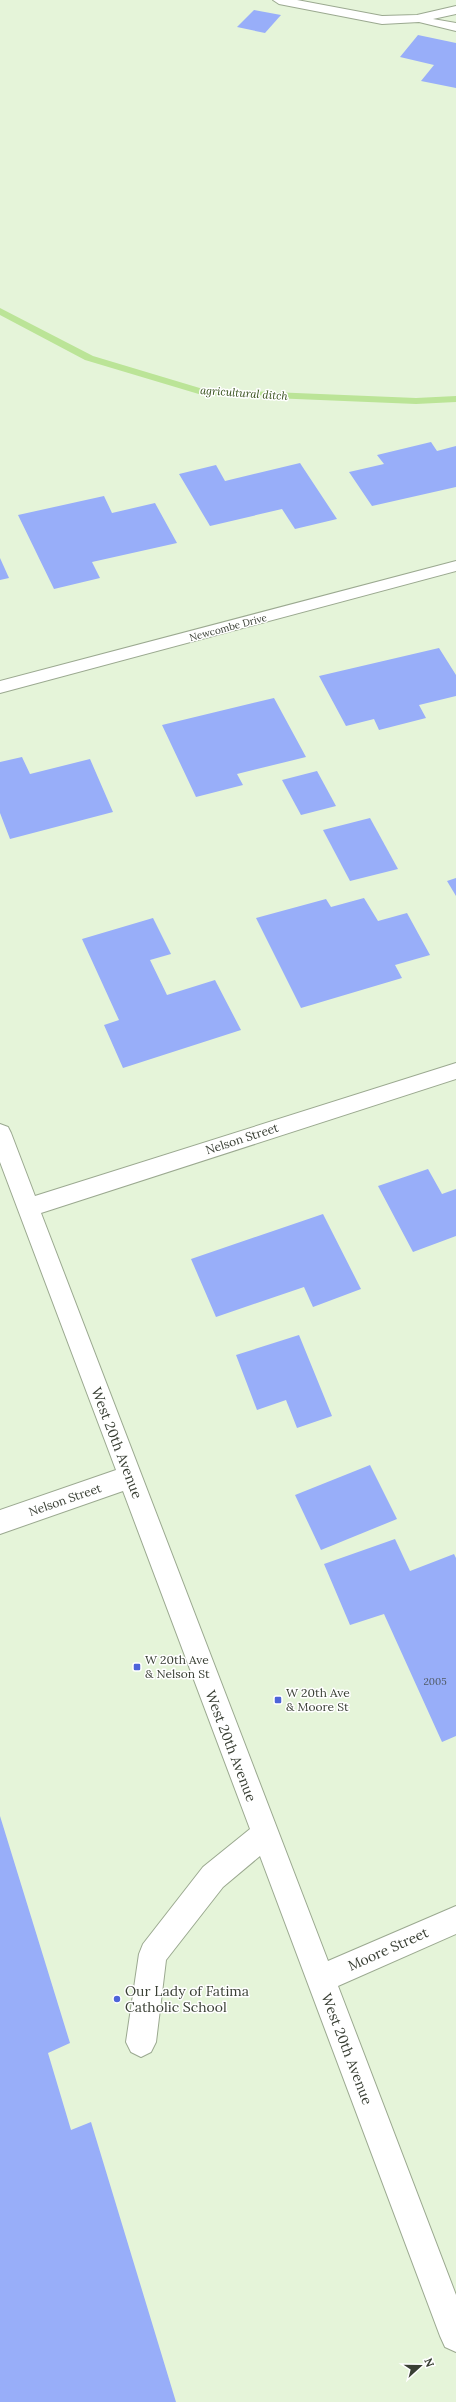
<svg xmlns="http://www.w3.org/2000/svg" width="456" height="2402" font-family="Lora,serif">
<rect width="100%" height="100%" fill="#e5f4d9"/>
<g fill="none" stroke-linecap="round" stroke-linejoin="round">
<path fill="#bbe497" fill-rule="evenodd" d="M0 308 93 356 203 389 416 398 456 396V402L416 404 202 395 85 360 0 315Z"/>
</g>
<g fill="#98aef9">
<path d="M254 10 281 15 265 33 237 27Z"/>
<path d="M418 35 456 43V88L421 81 434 65 400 57Z"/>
<path d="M431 442 437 451 456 446V487L372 506 349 472 384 464 377 455Z"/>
<path d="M300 463 337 519 295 529 282 509 210 526 179 474 216 465 225 481Z"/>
<path d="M104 496 112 513 155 503 177 543 92 562 100 578 54 589 18 515Z"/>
<path d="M0 558 9 578 0 580Z"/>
<path d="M439 648 456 675V696L419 705 426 718 379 730 374 719 346 726 319 676Z"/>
<path d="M274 698 306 757 237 774 243 785 196 797 162 725Z"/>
<path d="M22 757 30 774 90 759 113 812 10 839 0 813V762Z"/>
<path d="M317 771 336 806 301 815 282 780Z"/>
<path d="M370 818 398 869 350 881 323 830Z"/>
<path d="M456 878V896L447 881Z"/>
<path d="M364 898 378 921 407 913 430 955 395 965 402 978 301 1008 256 918 326 899 331 907Z"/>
<path d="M153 918 171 954 150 960 167 995 215 980 241 1030 123 1068 104 1025 119 1020 82 939Z"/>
<path d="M428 1169 442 1194 456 1189V1236L413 1252 378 1186Z"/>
<path d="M323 1214 361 1289 313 1307 304 1287 216 1317 191 1259Z"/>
<path d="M299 1335 332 1416 297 1428 286 1400 257 1410 236 1355Z"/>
<path d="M370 1465 397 1519 321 1550 295 1495Z"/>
<path d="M395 1539 410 1571 454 1554 456 1558V1736L442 1742 384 1614 350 1625 324 1564Z"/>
<path d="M0 1816 70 2043 48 2053 71 2130 91 2122 176 2402H0Z"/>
</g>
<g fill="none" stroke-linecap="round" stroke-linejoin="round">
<defs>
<g id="minor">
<path d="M273 0H297L382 16 417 15 456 6V14L433 19 456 23V31L419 22 382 24 279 4Z"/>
<path d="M456 561V571L0 693V681Z"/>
<path d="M456 1063V1079L41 1213 328 1961 456 1906V1934L338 1986 456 2295V2352L445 2347 440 2336 260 1856 223 1887 166 1960 156 2042 151 2052 141 2057 131 2052 126 2042 139 1954 143 1944 203 1867 250 1829 123 1491 0 1534V1510L116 1470 0 1162V1124L8 1127 11 1133 35 1196Z"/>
</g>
</defs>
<use href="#minor" stroke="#9ba990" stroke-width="2"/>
<use href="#minor" fill="#fff" fill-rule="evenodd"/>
</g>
<g fill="#4d64d9" stroke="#fff" stroke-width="1.5">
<rect x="133" y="1663" width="8" height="8" rx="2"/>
<rect x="274" y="1696" width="8" height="8" rx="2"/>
<circle cx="117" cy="1999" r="4"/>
</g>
<g text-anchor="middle" stroke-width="3" stroke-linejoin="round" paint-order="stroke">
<g font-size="10" fill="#393f34" stroke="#fff">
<text transform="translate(228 627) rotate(-15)" y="4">Newcombe Drive</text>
</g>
<g font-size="10" fill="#515b65">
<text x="435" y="1685">2005</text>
</g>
<g font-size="11" font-style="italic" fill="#334d18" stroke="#fff">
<text transform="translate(244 393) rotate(4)" y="4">agricultural ditch</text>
</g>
<g font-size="12" fill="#393f34" stroke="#fff">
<text transform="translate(242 1139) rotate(-18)" y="4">Nelson Street</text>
<text transform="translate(65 1500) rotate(-19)" y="4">Nelson Street</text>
</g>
<g font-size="12" fill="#393f34" stroke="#fff" text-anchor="start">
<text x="145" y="1664">W 20th Ave<tspan x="145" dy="14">&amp; Nelson St</tspan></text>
<text x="286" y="1697">W 20th Ave<tspan x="286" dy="14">&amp; Moore St</tspan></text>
</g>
<g font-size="14" fill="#393f34" stroke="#fff">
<text transform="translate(117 1443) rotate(69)" y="5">West 20th Avenue</text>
<text transform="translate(231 1746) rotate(69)" y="5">West 20th Avenue</text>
<text transform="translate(388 1949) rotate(-24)" y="5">Moore Street</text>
<text transform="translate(347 2049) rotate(69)" y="5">West 20th Avenue</text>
</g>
<g font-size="14" fill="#393f34" stroke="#fff" text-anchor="start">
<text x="125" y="1996">Our Lady of Fatima<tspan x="125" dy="16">Catholic School</tspan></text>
</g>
</g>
<g transform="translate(420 2366) rotate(69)" stroke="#ffffff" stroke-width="3" paint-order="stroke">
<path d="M0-3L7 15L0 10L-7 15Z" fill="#393f34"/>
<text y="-6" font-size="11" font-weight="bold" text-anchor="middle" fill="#393f34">N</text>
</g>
</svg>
